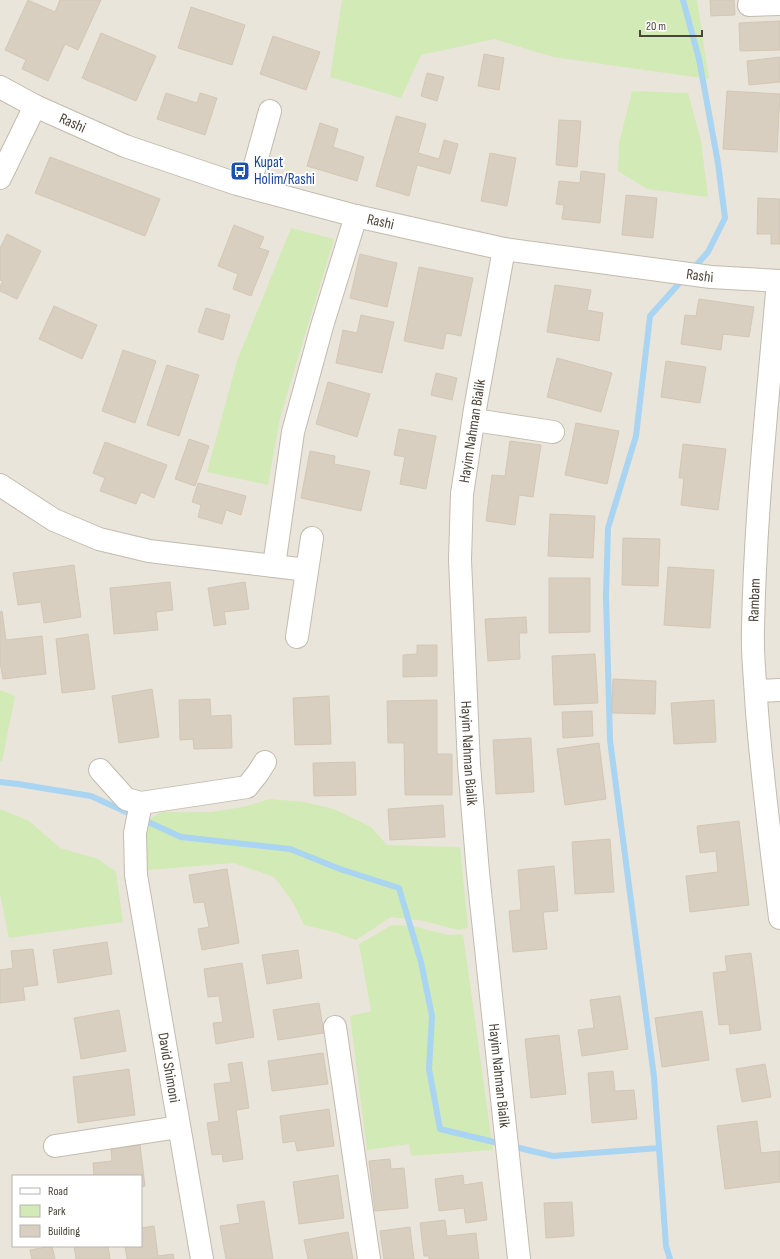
<svg xmlns="http://www.w3.org/2000/svg" width="780" height="1259" font-family="'Sofia Sans Condensed',sans-serif">
<rect width="100%" height="100%" fill="#f6f3ec"/>
<path fill="#eae5da" fill-rule="evenodd" d="M0 0H780V1259H0ZM13 1176H141V1246H13Z"/>
<g fill="#d2eab5">
<path d="M342 0H697L709 79 553 57 494 39 421 55 401 98 330 77Z"/>
<path d="M632 91 688 93 701 141 708 197 647 189 618 171 619 143Z"/>
<path d="M291 228 334 239 280 418 268 485 207 472 237 361Z"/>
<path d="M0 690 15 696 2 761H0Z"/>
<path d="M270 799 304 802 334 809 371 827 387 845 460 847 468 928 458 930 424 921 391 917 356 940 334 932 304 925 293 902 274 877 234 863 148 870 145 856 148 820 162 812H211L243 807Z"/>
<path d="M0 809 29 821 60 848 98 859 116 872 123 922 9 938 0 894Z"/>
<path d="M392 925 413 926 448 935 463 934 493 1150 411 1156 409 1144 367 1150 350 1016 371 1011 359 944Z"/>
</g>
<g fill="none" stroke-linecap="round" stroke-linejoin="round">
<g stroke="#a9d4f2" stroke-width="6">
<path d="M683 0 699 59 718 163 725 218 708 252 692 270"/>
<path d="M0 782 18 784 91 796 181 837 290 849 340 869 399 888 421 962 432 1016 429 1069 440 1129 502 1144"/>
<path d="M511 1146 553 1156 659 1148"/>
<path d="M670 1259 666 1246 654 1077 610 740 606 596 608 528 636 436 650 316 684 278"/>
</g>
</g>
<g fill="#d8cfc1" stroke="#d3c7b4">
<path d="M28 0 55 12 60 0H101L78 50 65 44 48 81 22 69 26 60 5 50Z"/>
<path d="M710 0H734L735 15 711 16Z"/>
<path d="M191 7 245 25 232 65 178 48Z"/>
<path d="M780 21V50L740 51 739 23Z"/>
<path d="M101 33 156 56 136 101 82 78Z"/>
<path d="M273 36 320 52 306 90 260 74Z"/>
<path d="M484 54 504 58 499 90 478 86Z"/>
<path d="M780 57V82L749 85 747 61Z"/>
<path d="M427 73 444 77 437 101 421 96Z"/>
<path d="M727 91 780 94 777 152 723 149Z"/>
<path d="M166 93 197 103 200 93 217 98 205 135 157 119Z"/>
<path d="M396 116 426 124 418 153 439 159 444 140 458 144 450 174 417 165 409 196 376 186Z"/>
<path d="M559 120 581 121 577 167 556 165Z"/>
<path d="M320 123 338 129 333 147 364 157 357 181 307 166Z"/>
<path d="M490 153 516 158 507 206 481 201Z"/>
<path d="M50 157 160 199 145 236 35 193Z"/>
<path d="M581 171 605 174 600 223 562 219 564 205 556 204 559 181 580 183Z"/>
<path d="M626 195 657 198 653 238 622 235Z"/>
<path d="M758 198 780 199V244H771V234H757Z"/>
<path d="M234 225 264 237 259 248 269 251 251 296 233 289 238 274 218 266Z"/>
<path d="M7 234 41 251 17 299 0 291V286L3 281 0 280V248Z"/>
<path d="M360 254 397 263 387 307 350 298Z"/>
<path d="M419 267 473 278 461 336 446 333 443 349 404 341Z"/>
<path d="M555 285 591 290 587 310 603 313 599 341 547 332Z"/>
<path d="M699 299 754 307 749 337 723 334 721 350 681 344 685 315 696 316Z"/>
<path d="M54 306 97 325 82 359 39 339Z"/>
<path d="M206 308 230 315 223 340 198 332Z"/>
<path d="M361 315 394 322 382 373 336 363 343 330 357 333Z"/>
<path d="M123 350 156 361 135 423 102 411Z"/>
<path d="M557 358 612 373 601 412 547 397Z"/>
<path d="M666 361 706 367 700 403 661 397Z"/>
<path d="M167 365 199 375 179 436 147 425Z"/>
<path d="M436 373 457 378 452 400 431 395Z"/>
<path d="M328 382 370 394 357 437 316 424Z"/>
<path d="M576 423 619 431 607 484 565 475Z"/>
<path d="M399 429 436 436 426 489 400 484 405 457 394 455Z"/>
<path d="M189 439 209 446 195 486 175 479Z"/>
<path d="M510 441 541 445 533 497 519 495 515 525 486 521 492 475 505 476Z"/>
<path d="M105 442 167 465 154 498 141 492 136 504 100 491 105 478 93 473Z"/>
<path d="M683 444 726 449 718 510 681 505 684 478H679Z"/>
<path d="M310 451 335 456 334 464 370 471 361 511 301 498Z"/>
<path d="M198 483 246 496 241 515 226 510 222 524 198 517 201 505 192 502Z"/>
<path d="M550 514 595 516 593 558 548 556Z"/>
<path d="M623 538 660 539 658 586 622 585Z"/>
<path d="M74 565 81 617 44 623 41 602 18 605 13 573Z"/>
<path d="M668 567 714 570 710 628 664 625Z"/>
<path d="M549 578H590V632L549 633Z"/>
<path d="M170 582 173 610 156 612 158 630 114 634 110 588Z"/>
<path d="M245 582 249 609 224 612 226 624 214 626 208 588Z"/>
<path d="M2 611 6 640 42 636 46 674 3 679 1 667H0V612Z"/>
<path d="M526 617 527 633H519L520 659 488 661 485 619Z"/>
<path d="M88 634 95 689 62 693 56 639Z"/>
<path d="M417 645H437V676L403 677V655L417 654Z"/>
<path d="M595 654 598 703 554 705 552 656Z"/>
<path d="M613 679 656 681 655 714 612 713Z"/>
<path d="M152 689 159 737 119 743 112 696Z"/>
<path d="M329 696 331 744 295 745 293 698Z"/>
<path d="M210 699 211 716 231 715 232 748 194 749 193 739 180 740 179 700Z"/>
<path d="M437 700V754H452V795H405L404 743H388L387 701Z"/>
<path d="M714 700 716 742 674 744 671 703Z"/>
<path d="M592 711 593 736 563 738 562 712Z"/>
<path d="M531 738 534 792 496 794 493 740Z"/>
<path d="M599 743 606 799 565 805 557 749Z"/>
<path d="M355 762 356 795 314 796 313 763Z"/>
<path d="M443 805 445 837 390 840 388 809Z"/>
<path d="M739 821 749 905 690 912 686 876 718 872 716 851 700 853 697 826Z"/>
<path d="M610 839 614 892 575 894 572 842Z"/>
<path d="M554 866 558 911 543 912 547 949 513 952 509 911 521 910 518 870Z"/>
<path d="M227 869 239 943 202 950 198 929 209 927 204 902 194 903 189 875Z"/>
<path d="M107 942 112 974 58 983 53 950Z"/>
<path d="M33 949 38 985 23 987 25 1000 0 1003V970L13 968 11 951Z"/>
<path d="M298 950 302 978 267 984 262 955Z"/>
<path d="M751 953 761 1030 730 1034 729 1024 719 1025 713 973 727 971 725 956Z"/>
<path d="M242 963 254 1037 216 1044 213 1023 223 1022 219 996 208 997 204 969Z"/>
<path d="M620 996 628 1049 582 1056 578 1030 594 1028 590 1000Z"/>
<path d="M319 1003 324 1033 278 1040 273 1010Z"/>
<path d="M119 1010 126 1051 81 1059 74 1018Z"/>
<path d="M702 1011 709 1060 662 1067 655 1018Z"/>
<path d="M559 1035 566 1094 531 1098 525 1039Z"/>
<path d="M323 1053 328 1084 272 1091 268 1061Z"/>
<path d="M242 1062 249 1108 236 1110 243 1159 223 1162 222 1154 212 1155 207 1123 219 1121 214 1084 231 1082 228 1064Z"/>
<path d="M765 1064 771 1097 742 1102 736 1069Z"/>
<path d="M129 1069 135 1115 78 1123 73 1077Z"/>
<path d="M613 1071 615 1091 634 1090 637 1119 592 1123 588 1073Z"/>
<path d="M329 1109 334 1146 297 1151 295 1141 283 1143 280 1116Z"/>
<path d="M757 1121 761 1153 780 1151V1182L725 1189 717 1126Z"/>
<path d="M140 1145 145 1186 141 1187V1176H94L93 1163 112 1161 111 1149Z"/>
<path d="M390 1159 391 1169 404 1168 408 1208 375 1211 369 1161Z"/>
<path d="M338 1175 344 1218 299 1224 293 1182Z"/>
<path d="M463 1175 464 1185 482 1182 487 1220 466 1223 464 1208 439 1211 435 1179Z"/>
<path d="M264 1201 273 1259H226L220 1226 240 1223 237 1205Z"/>
<path d="M572 1202 574 1236 546 1238 544 1203Z"/>
<path d="M445 1220 447 1236 476 1233 479 1259H429V1256H424L420 1223Z"/>
<path d="M154 1226 158 1256 173 1254 174 1259H127L125 1246H141V1228Z"/>
<path d="M410 1227 414 1259H384L380 1231Z"/>
<path d="M348 1232 353 1259H308L304 1240Z"/>
<path d="M52 1246 55 1259H32L30 1250Z"/>
<path d="M74 1246H108L110 1259H76Z"/>
</g>
<g fill="none" stroke-linecap="round" stroke-linejoin="round">
<defs>
<g id="minor">
<path d="M749 5 780 4"/>
<path id="s1" d="M0 87 35 106 125 146 237 184 356 216 504 249 711 277 780 281"/>
<path d="M0 178 35 106"/>
<path d="M249 187 270 111"/>
<path id="s2" d="M504 249 475 409 462 494 460 560 469 765 478 873 519 1259"/>
<path d="M778 281C768 397 755 514 753 630 752 653 755 676 756 698 761 772 771 845 780 918"/>
<path d="M474 420 553 432"/>
<path d="M0 485 54 520 99 539 149 551 307 570"/>
<path d="M274 566 293 432 322 326 356 216"/>
<path d="M297 637 312 538"/>
<path d="M756 691 780 690"/>
<path d="M100 770 126 799 141 803 247 787 258 773 265 762"/>
<path id="s3" d="M141 803 135 833 136 875 202 1259"/>
<path d="M335 1027 369 1259"/>
<path d="M55 1146 179 1127"/>
</g>
</defs>
<use href="#minor" stroke="#c2bbae" stroke-width="24"/>
<use href="#minor" stroke="#fff" stroke-width="22"/>
</g>
<defs>
<symbol id="bus-square" viewBox="-11 -11 22 22"><rect x="-9" y="-9" width="18" height="18" rx="4" fill="#1a4fb4" stroke="#fff"/><path d="M-5-6H5V4H4V6H2V4H-2V6H-4V4H-5ZM-3.5-4V0h7V-4ZM-3.5 1.2v1.5H-2V1.2ZM2 1.2v1.5H3.5V1.2Z" fill="#fff"/></symbol>
</defs>
<g fill-rule="evenodd">
<use href="#bus-square" x="229" y="160" width="22" height="22"/>
</g>
<g text-anchor="middle" stroke-width="4" stroke-linejoin="round" paint-order="stroke">
<g font-size="15" fill="#4b4439" stroke="#fff">
<text dy="5" stroke="none"><textPath href="#s1" startOffset="81">Rashi</textPath></text>
<text dy="5" stroke="none"><textPath href="#s1" startOffset="405">Rashi</textPath></text>
<text dy="5" stroke="none"><textPath href="#s1" startOffset="729">Rashi</textPath></text>
<text transform="translate(472 431) rotate(-81)" y="5">Hayim Nahman Bialik</text>
<text transform="translate(754 600) rotate(-88)" y="5">Rambam</text>
<text dy="5" stroke="none"><textPath href="#s2" startOffset="508">Hayim Nahman Bialik</textPath></text>
<text dy="5" stroke="none"><textPath href="#s3" startOffset="268">David Shimoni</textPath></text>
<text dy="5" stroke="none"><textPath href="#s2" startOffset="832">Hayim Nahman Bialik</textPath></text>
</g>
<g font-size="15" fill="#164399" stroke="#fff" text-anchor="start">
<text x="254" y="167">Kupat<tspan x="254" dy="17">Holim/Rashi</tspan></text>
</g>
</g>
<rect x="12" y="1175" width="130" height="72" fill="#ffffff" stroke="#b7b4b0"/>
<rect x="20" y="1188" width="20" height="6" fill="#ffffff" stroke="#b7b4b0"/>
<text x="48" y="1195" font-size="12" fill="#4b4439">Road</text>
<rect x="20" y="1205" width="20" height="12" fill="#d2eab5" stroke="#b7b4b0"/>
<text x="48" y="1215" font-size="12" fill="#4b4439">Park</text>
<rect x="20" y="1225" width="20" height="12" fill="#d8cfc1" stroke="#b7b4b0"/>
<text x="48" y="1235" font-size="12" fill="#4b4439">Building</text>
<path d="M640 30v6h62v-6" fill="none" stroke="#4b4439" stroke-width="2"/>
<text x="646" y="30" font-size="12" fill="#4b4439" stroke="#ffffff" stroke-width="3" paint-order="stroke">20 m</text>
</svg>
